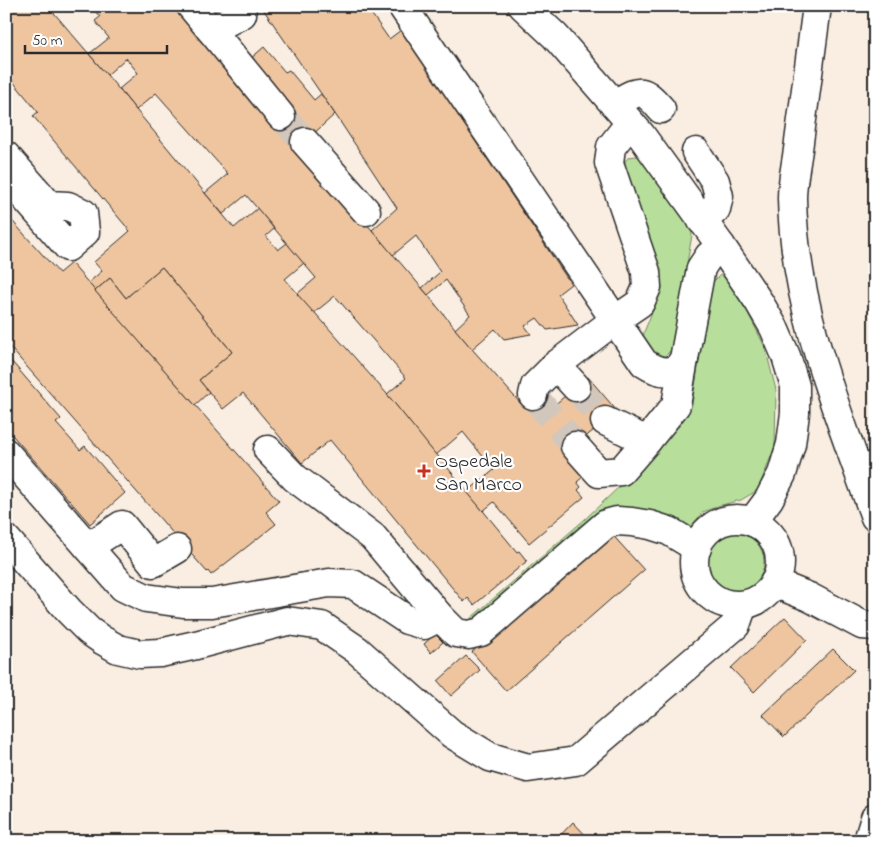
<svg xmlns="http://www.w3.org/2000/svg" width="881" height="847" font-family="'Indie Flower',sans-serif">
<rect width="100%" height="100%" fill="#faeee2"/>
<filter id="ink" filterUnits="userSpaceOnUse"><feTurbulence type="fractalNoise" baseFrequency=".02" numOctaves="2"/><feDisplacementMap in="SourceGraphic" scale="10" xChannelSelector="R" yChannelSelector="G"/><feConvolveMatrix kernelMatrix="1 2 1 2 8 2 1 2 1" color-interpolation-filters="sRGB"/></filter>
<g filter="url(#ink)">
<g fill="#b7df9b" stroke="#718563">
<path d="M636 156 640 157 687 221 691 228 692 235 672 349 663 358 651 352 643 340 644 332 662 288 660 268 625 169V161L629 157Z"/>
<path d="M720 275 728 278 747 311 765 347 776 390 775 446 758 490 741 500 718 506 703 512 687 531 644 513 473 623 471 618 584 520 638 469 680 425 692 404 712 283Z"/>
<circle cx="735" cy="562" r="29"/>
</g>
<g fill="#efc59f" stroke="#2b2b2b">
<path d="M6 6H48L107 75 234 228 258 208 274 229 266 236 278 250 287 243 304 263 285 279 387 394 517 552 519 551 527 561 474 605 468 598 464 602 330 440 302 463 243 393 223 409 199 380 232 352 162 267 126 298 110 278 95 291 88 283 102 271 94 262 130 231 33 116 38 112 6 73Z"/>
<path d="M91 6H175L276 121 249 60 264 47 285 72 289 70 314 100 321 94 335 114 298 148 372 230 422 288 472 349 522 405 539 390 553 406 588 377 617 411 566 453 584 476 577 482 581 487 578 490 584 497 529 543 494 502 483 511 467 492 494 470 463 432 436 455 387 394 406 378 335 296 314 313 297 294 316 278 246 195 223 214 205 193 228 174 156 93 136 110 119 89 138 73 126 58 107 75 89 54 109 38 95 21 100 17Z"/>
<path d="M261 6H366L389 39 401 30 571 284 558 294 578 325 547 330 537 318 525 326 531 334 504 339 495 329 472 349 455 329 470 315 446 280 428 295 422 288 440 272 416 236 393 255 372 230 397 208 335 114Z"/>
<path d="M6 214 59 273 71 263 279 501 266 512 276 524 211 575 208 571 207 572 6 343Z"/>
<path d="M162 267 232 352 199 380 209 392 195 405 95 291 110 278 126 298Z"/>
<path d="M12 362 61 419 56 423 80 450 85 446 125 493 90 524 6 428V363Z"/>
<path d="M609 531 644 570 506 691 472 652Z"/>
<path d="M785 617 807 640 754 692 731 668Z"/>
<path d="M435 634 443 642 431 653 424 644Z"/>
<path d="M833 649 854 670 784 737 763 715Z"/>
<path d="M466 656 480 670 451 696 438 681Z"/>
<path d="M573 822 591 841H555Z"/>
</g>
<g fill="none" stroke-linecap="round" stroke-linejoin="round">
<g stroke="#d1c7bd" stroke-width="28" stroke-dasharray="28 14" stroke-linecap="butt">
<path d="M281 116 305 142"/>
<path d="M576 387 605 421"/>
<path d="M533 395 575 446"/>
</g>
<defs>
<g id="minor">
<path d="M191 6 211 30 242 14"/>
<path d="M402 6 644 363C653 369 665 375 676 369 679 367 682 362 684 359L701 268 709 256 721 246"/>
<path d="M523 6 555 36 641 135 721 246 759 302 774 328 786 356 795 386V413L791 444 782 474 769 499 752 522"/>
<path d="M817 6C811 51 805 97 799 142 797 160 792 180 792 198 794 309 838 413 875 517"/>
<path d="M211 30 281 116"/>
<path d="M614 104C640 90 641 86 661 109"/>
<path d="M305 142 366 211"/>
<path d="M696 152 715 181 719 196 716 209 702 221"/>
<path d="M6 156 49 205 68 206 83 213 85 232 68 247 6 176"/>
<path d="M576 387 556 365 615 320 640 303 647 287 646 272 609 163 611 147 622 133 632 125"/>
<path d="M533 395 535 386 556 365"/>
<path d="M605 421 647 441 676 405 684 359"/>
<path d="M575 446 599 473 621 471 647 441"/>
<path d="M268 450 295 478 373 537 440 617"/>
<path d="M6 453 123 587 146 598 183 603H212L329 583 353 584 407 620 424 625 440 617 456 633 469 635 481 632 606 524 617 521 632 522 650 525 669 531 697 548"/>
<circle cx="737" cy="562" r="43"/>
<path d="M6 539 69 611 89 631 102 640 118 649 140 654 160 653 196 645 287 621 322 626 357 650 452 734 490 757 528 768 576 761 736 625 743 605"/>
<path d="M88 547 122 525 153 563 177 549"/>
<path d="M774 583 809 597 862 625 875 626"/>
<path d="M868 841 875 818"/>
</g>
</defs>
<use href="#minor" stroke="#2b2b2b" stroke-width="31"/>
<use href="#minor" stroke="#fff" stroke-width="28"/>
</g>
</g>
<path fill="#c8321e" stroke="#fff" stroke-width="2" d="M421.5 463.5h5v5h5v5h-5v5h-5v-5h-5v-5h5z"/>
<g text-anchor="middle" stroke-width="4.5" stroke-linejoin="round" paint-order="stroke">
<g font-size="20" fill="#2b2b2b" stroke="#fff" text-anchor="start">
<text x="435" y="467">Ospedale<tspan x="435" dy="23">San Marco</tspan></text>
</g>
</g>
<rect width="881" height="847" fill="none" stroke="#fff" stroke-width="25"/>
<rect x="12" y="12" width="856" height="822" fill="none" stroke="#2b2b2b" stroke-width="2" filter="url(#ink)"/>
<path d="M25 45v8h142v-8" fill="none" stroke="#2b2b2b" stroke-width="2.5"/>
<text x="32" y="45" font-size="15" fill="#2b2b2b" stroke="#ffffff" stroke-width="4" paint-order="stroke">50 m</text>
</svg>
